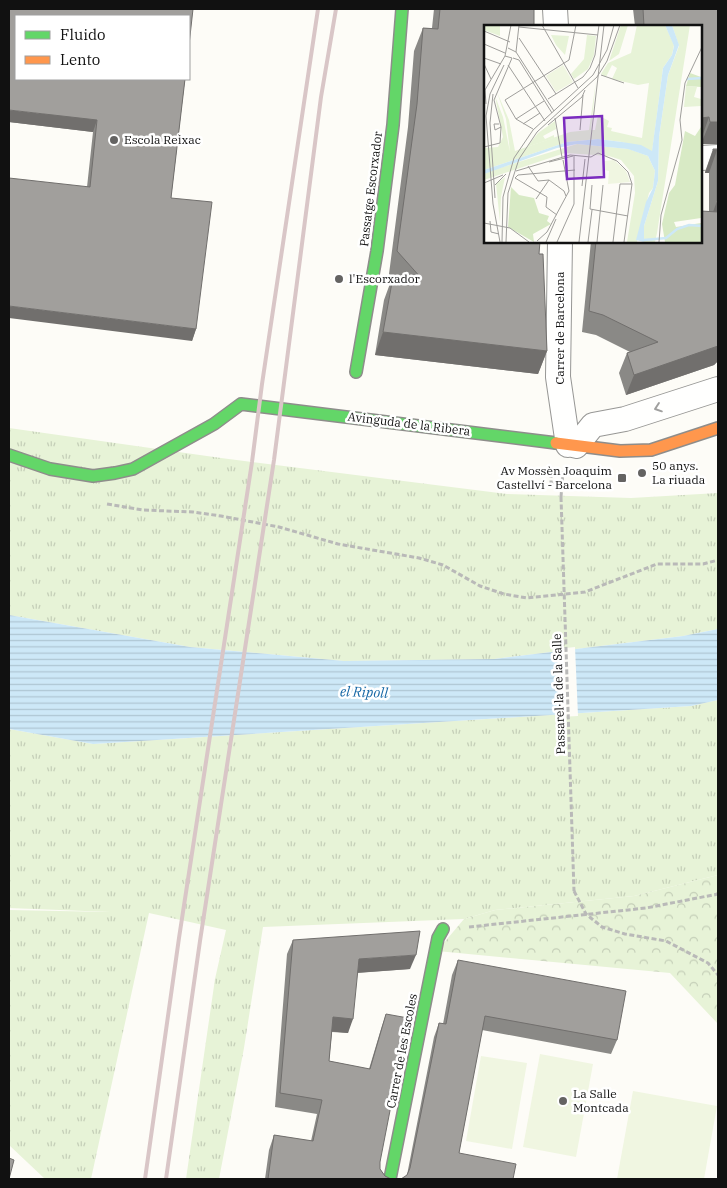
<svg xmlns="http://www.w3.org/2000/svg" width="727" height="1188" font-family="'IBM Plex Serif',serif">
<defs>
<pattern id="grass-tufts" width="24" height="20" patternUnits="userSpaceOnUse" patternTransform="scale(1.25)"><rect width="24" height="20" fill="#e7f3d7"/><path d="M3 7l-1-3M5 7V3M7 7l1-3M15 17l-1-3M17 17v-4M19 17l1-3" fill="none" stroke="#c5cfb8"/></pattern>
<pattern id="park-crowns" width="20" height="18" patternUnits="userSpaceOnUse" patternTransform="scale(1.25)"><rect width="20" height="18" fill="#e7f3d7"/><path d="M2 6a3 3 0 1 1 6 0M12 15a3 3 0 1 1 6 0" fill="none" stroke="#c5cfb8"/></pattern>
<pattern id="water-rules" width="6" height="5" patternUnits="userSpaceOnUse" patternTransform="scale(1.25)"><rect width="6" height="5" fill="#cde8f7"/><path d="M0 2.5h6" fill="none" stroke="#afc6d3"/></pattern>
</defs>
<rect width="100%" height="100%" fill="#fdfcf7"/>
<g fill="url(#grass-tufts)">
<path d="M9 428 221 458 507 494 631 498 718 493V629L683 636 494 659 344 661 190 647 9 615Z"/>
<path d="M718 700V875L634 896 495 910 464 919 263 927 244 1048 219 1179H186L215 979 226 930 149 913 91 1179H45L9 1145V910L110 912 9 908V729L93 744 691 706Z"/>
</g>
<path fill="url(#park-crowns)" d="M718 875V1024L670 973 437 951 464 919 495 910 634 896Z"/>
<g fill="#f0f6e1">
<path d="M540 1054 593 1064 576 1157 523 1147Z"/>
<path d="M481 1056 527 1063 512 1149 466 1141Z"/>
<path d="M633 1091 717 1106 704 1179H617Z"/>
</g>
<path fill="url(#water-rules)" d="M9 615 190 647 344 661 494 659 683 636 718 629V700L691 706 93 744 9 729Z"/>
<path fill="#fdfcf7" d="M575 647 578 716 559 717 557 649Z"/>
<g fill="none" stroke-linecap="round" stroke-linejoin="round">
<defs>
<g id="street">
<path d="M555 9 556 26"/>
<path d="M701 158 718 157"/>
<path d="M560 241 558 377 568 445"/>
<path d="M576 446 593 425 625 419 718 389"/>
</g>
<g id="fast">
<path d="M356 372 377 251 393 125 402 9"/>
<path d="M9 455 50 469 93 476 115 473 133 469 214 424 241 404 556 443"/>
<path d="M390 1179 438 938 443 929"/>
</g>
<path id="slow" d="M556 443 620 451 651 450 718 428"/>
</defs>
<use href="#street" stroke="#979795" stroke-width="26"/>
<use href="#fast" stroke="#8e8d8b" stroke-width="14"/>
<use href="#slow" stroke="#8e8d8b" stroke-width="14"/>
<g stroke="#b9b9b8" stroke-width="3" stroke-dasharray="5 2.5" stroke-linecap="butt">
<path d="M551 473V483H562"/>
<path d="M561 497 563 471"/>
<path d="M107 504 143 510 193 512 221 516 279 527 338 544 419 558 443 565 480 586 504 594 527 598 585 592 657 564H703L718 560"/>
<path d="M574 891 586 914 602 927 625 934 666 941 708 963 718 975"/>
<path d="M469 927 646 908 718 894"/>
</g>
<use href="#street" stroke="#fffffe" stroke-width="24"/>
<use href="#fast" stroke="#63d668" stroke-width="11"/>
<use href="#slow" stroke="#ff974d" stroke-width="11"/>
<g stroke="#d9c6c7" stroke-width="4">
<path d="M145 1179 179 938 252 462 262 384 318 9"/>
<path d="M166 1179 200 941 274 460 321 97 336 9"/>
</g>
<path stroke="#b9b9b8" stroke-width="3" stroke-dasharray="5 2.5" stroke-linecap="butt" d="M561 497 574 891"/>
</g>
<g fill="#8a8986">
<path d="M433 9H534L486 26 539 254 547 351 538 374 375 355 384 300 392 278 389 274 408 127 414 51 423 28H432L434 9Z"/>
<path d="M633 9H718V144H701V26H635Z"/>
<path d="M185 79 171 198 196 329 192 341 87 187 93 132 9 122Z"/>
<path d="M713 149H718V361L714 365 626 395 619 373 627 353 630 352 596 335 582 332 591 241H701L709 211V173H705V172Z"/>
<path d="M293 940 410 969 357 973 348 1033 332 1032 329 1061 369 1069 381 1029 386 1014 380 1162V1169L385 1176 391 1179H265L269 1150 274 1135 311 1141 317 1114 275 1107 287 954Z"/>
<path d="M458 960 617 1040 611 1054 482 1030 459 1153 407 1175 434 1037 439 1023 443 1024 452 975Z"/>
</g>
<g fill="#716f6d">
<path d="M9 110 97 120 93 132 9 122Z"/>
<path d="M709 117 701 140V118Z"/>
<path d="M710 122H718V144H701Z"/>
<path d="M713 150H717L709 173H705Z"/>
<path d="M717 201H718V223H709Z"/>
<path d="M9 306 196 329 192 341 9 318Z"/>
<path d="M383 332 547 351 538 374 375 355Z"/>
<path d="M718 346V361L714 365 626 395 634 375Z"/>
<path d="M416 955 410 969 354 973 359 959Z"/>
<path d="M333 1017 353 1019 348 1033 327 1031Z"/>
</g>
<g fill="#a19f9c" stroke="#716f6d">
<path d="M9 9H193L189 45V16H16V79H185L171 198 212 202 196 329 9 306V178L90 187 97 120 9 110Z"/>
<path d="M440 9H534V26H486V241H540L539 254H543L547 351 383 332 393 277 422 279 397 251 417 104 423 28 438 29Z"/>
<path d="M643 9H718V122H710L709 117 701 118V26H644Z"/>
<path d="M713 149H718V201H717V150H713Z"/>
<path d="M701 211 718 212V346L634 375 627 353 658 342 603 315 589 311 596 241H701Z"/>
<path d="M420 931 416 955 359 959 353 1019 333 1017 329 1061 370 1069 386 1014 408 1018 380 1162V1169L385 1176 391 1179H268L274 1135 313 1141 322 1100 280 1093 293 940Z"/>
<path d="M458 960 626 991 617 1040 485 1016 459 1153 516 1164 513 1179H401L407 1175 410 1168 439 1023 446 1024Z"/>
<path d="M9 1158 14 1160 9 1179Z"/>
</g>
<defs><path id="oneway-chevron" d="M-2-3.5L2.5 0L-2 3.5" fill="none" stroke-width="1.6" stroke-linecap="round" stroke-linejoin="round" transform="scale(1.25)"/></defs>
<use stroke="#a0a09f" href="#oneway-chevron" transform="translate(658 408) rotate(161)"/>
<g fill="#646362" stroke="#fff" stroke-width="2">
<circle cx="114" cy="140" r="5"/>
<circle cx="339" cy="279" r="5"/>
<circle cx="642" cy="473" r="5"/>
<rect x="617" y="473" width="10" height="10" rx="2.5"/>
<circle cx="563" cy="1101" r="5"/>
</g>
<g text-anchor="middle" stroke-width="5" stroke-linejoin="round" paint-order="stroke">
<g font-size="12" fill="#111" stroke="#fff" text-anchor="start">
<text x="124" y="144">Escola Reixac</text>
<text x="349" y="283">l'Escorxador</text>
<text x="652" y="470">50 anys.<tspan x="652" dy="14">La riuada</tspan></text>
<text x="612" y="475" text-anchor="end">Av Mossèn Joaquim<tspan x="612" dy="14">Castellví - Barcelona</tspan></text>
<text x="573" y="1098">La Salle<tspan x="573" dy="14">Montcada</tspan></text>
</g>
<g font-size="12" fill="#111" stroke="#fff">
<text transform="translate(371 189) rotate(-83)" y="4">Passatge Escorxador</text>
<text transform="translate(560 328) rotate(-90)" y="4">Carrer de Barcelona</text>
<text transform="translate(409 424) rotate(7)" y="4">Avinguda de la Ribera</text>
<text transform="translate(559 694) rotate(-92)" y="4">Passarel·la de la Salle</text>
<text transform="translate(402 1051) rotate(-79)" y="4">Carrer de les Escoles</text>
</g>
<g font-size="14" font-style="italic" fill="#1768a6" stroke="#fff">
<text transform="translate(364 692) rotate(2)" y="5">el Ripoll</text>
</g>
</g>
<g transform="translate(484 25)">
<rect width="218" height="218" fill="#fdfcf7"/>
<path d="M137 0H144L135 29 125 36ZM153 0H181L190 20 188 30 179 43 168 127 138 117 114 114 83 117 0 145V123L14 122 19 112 11 71 19 92 26 127 22 94 13 67 25 95 31 126 86 107 105 105 112 56 107 105H111L114 90 125 96 123 102 128 103 127 106 158 113 165 58 154 60 128 54 133 43 128 40 122 52 117 49 124 38 147 28ZM188 0H206L173 208 171 217H160V201L174 156 175 112 184 50 195 21ZM103 10 112 11 110 30 104 44 90 54 87 49 100 34ZM202 61 213 62 210 72 217 74V81L200 82ZM93 119 145 124 164 131 171 146 169 163 165 168 153 217H143L151 168 150 151 137 135 125 131 81 128 0 155V149L12 144Z" fill="#e7f3d7"/>
<path d="M206 48 217 52V62L202 61ZM217 102V193L190 197 192 202 217 198V217H181L178 199 185 168 191 160 201 106 211 111ZM27 162 35 170 50 173 55 188 65 191 63 196 67 199 49 209 50 217 24 202Z" fill="#d8eac5"/>
<path d="M0 0H16V11L0 5ZM67 10 85 11 81 30 72 20ZM71 96 72 104 59 111 61 114 70 110V113L43 122 54 108ZM21 152 17 172 16 197 12 159Z" fill="#e7f3d7"/>
<path d="M79 40 89 57 72 67 62 51ZM130 135 142 146 146 157 124 159 125 146 120 145V136Z" fill="#f0f6e1"/>
<path d="M181 0H188L195 20 184 50 175 112 174 156 160 201V217L152 215 162 177 169 163 171 146 164 131 144 124 93 119 73 123 0 149V145L83 117 114 114 138 117 157 120 168 126 179 43 188 30 190 21Z" fill="#cde8f7"/>
<path fill="none" stroke="#cde8f7" stroke-width="2.5" d="M203 54 218 53M160 215 182 213 193 204 205 200 218 201"/>
<path fill="none" stroke="#9f9e9b" stroke-width="1" d="M58 0 94 63M35 2 114 10M0 6 26 17M35 13 72 69M0 19 21 28M24 23 32 27 35 0M32 27 70 86M21 31 27 0M0 33 17 39M29 33 35 35 68 88M0 39 7 54M24 40 61 96M117 50 140 58M5 58 21 31M9 69 6 98 11 173M64 74 99 52 106 43 111 30 115 0M2 79 1 65 5 58M71 93 78 132M32 94 60 76M15 99H10L11 105 17 102 10 75 28 33 21 31M39 99 56 88M64 100 98 72 101 65M49 104 32 94 21 75 85 35 92 0M96 105 99 70M0 122 16 118 17 102M65 137 89 131M44 141 54 156 65 155 80 166 82 171M32 146 86 130 107 132 114 128 133 136 144 147 148 159 140 217M0 158 19 150M11 160 22 149M108 160 106 184 144 191M98 161 101 134M52 174 65 155M73 190 62 182 63 172 31 153 34 150 91 145M6 196 7 207 15 209M0 198 26 203 45 217M53 216 63 207 85 166 79 135M16 217 9 179 2 91 6 69 20 40M18 217 19 172 30 133 49 105 109 50 123 25 130 0M22 217 24 168 35 134 53 107 113 52 123 36 136 0M62 217 72 194M73 217 90 179V131M95 217 120 0M104 217 108 185M113 217 119 160M129 217 136 159H148M175 217 177 190 198 115 196 95 201 58 218 22"/>
<path fill="#7b2cbf" fill-opacity="0.15" stroke="#7b2cbf" stroke-width="2.5" d="M118 91 120 152 83 154 80 93Z"/>
<rect width="218" height="218" fill="none" stroke="#111" stroke-width="2.5"/>
</g>
<rect width="727" height="1188" fill="none" stroke="#111111" stroke-width="20"/>
<rect x="15" y="15" width="175" height="65" fill="#ffffff" stroke="#a0a0a0"/>
<rect x="25" y="31" width="25" height="8" fill="#63d668" stroke="#a0a0a0"/>
<text x="60" y="40" font-size="15" fill="#111111">Fluido</text>
<rect x="25" y="56" width="25" height="8" fill="#ff974d" stroke="#a0a0a0"/>
<text x="60" y="65" font-size="15" fill="#111111">Lento</text>
</svg>
